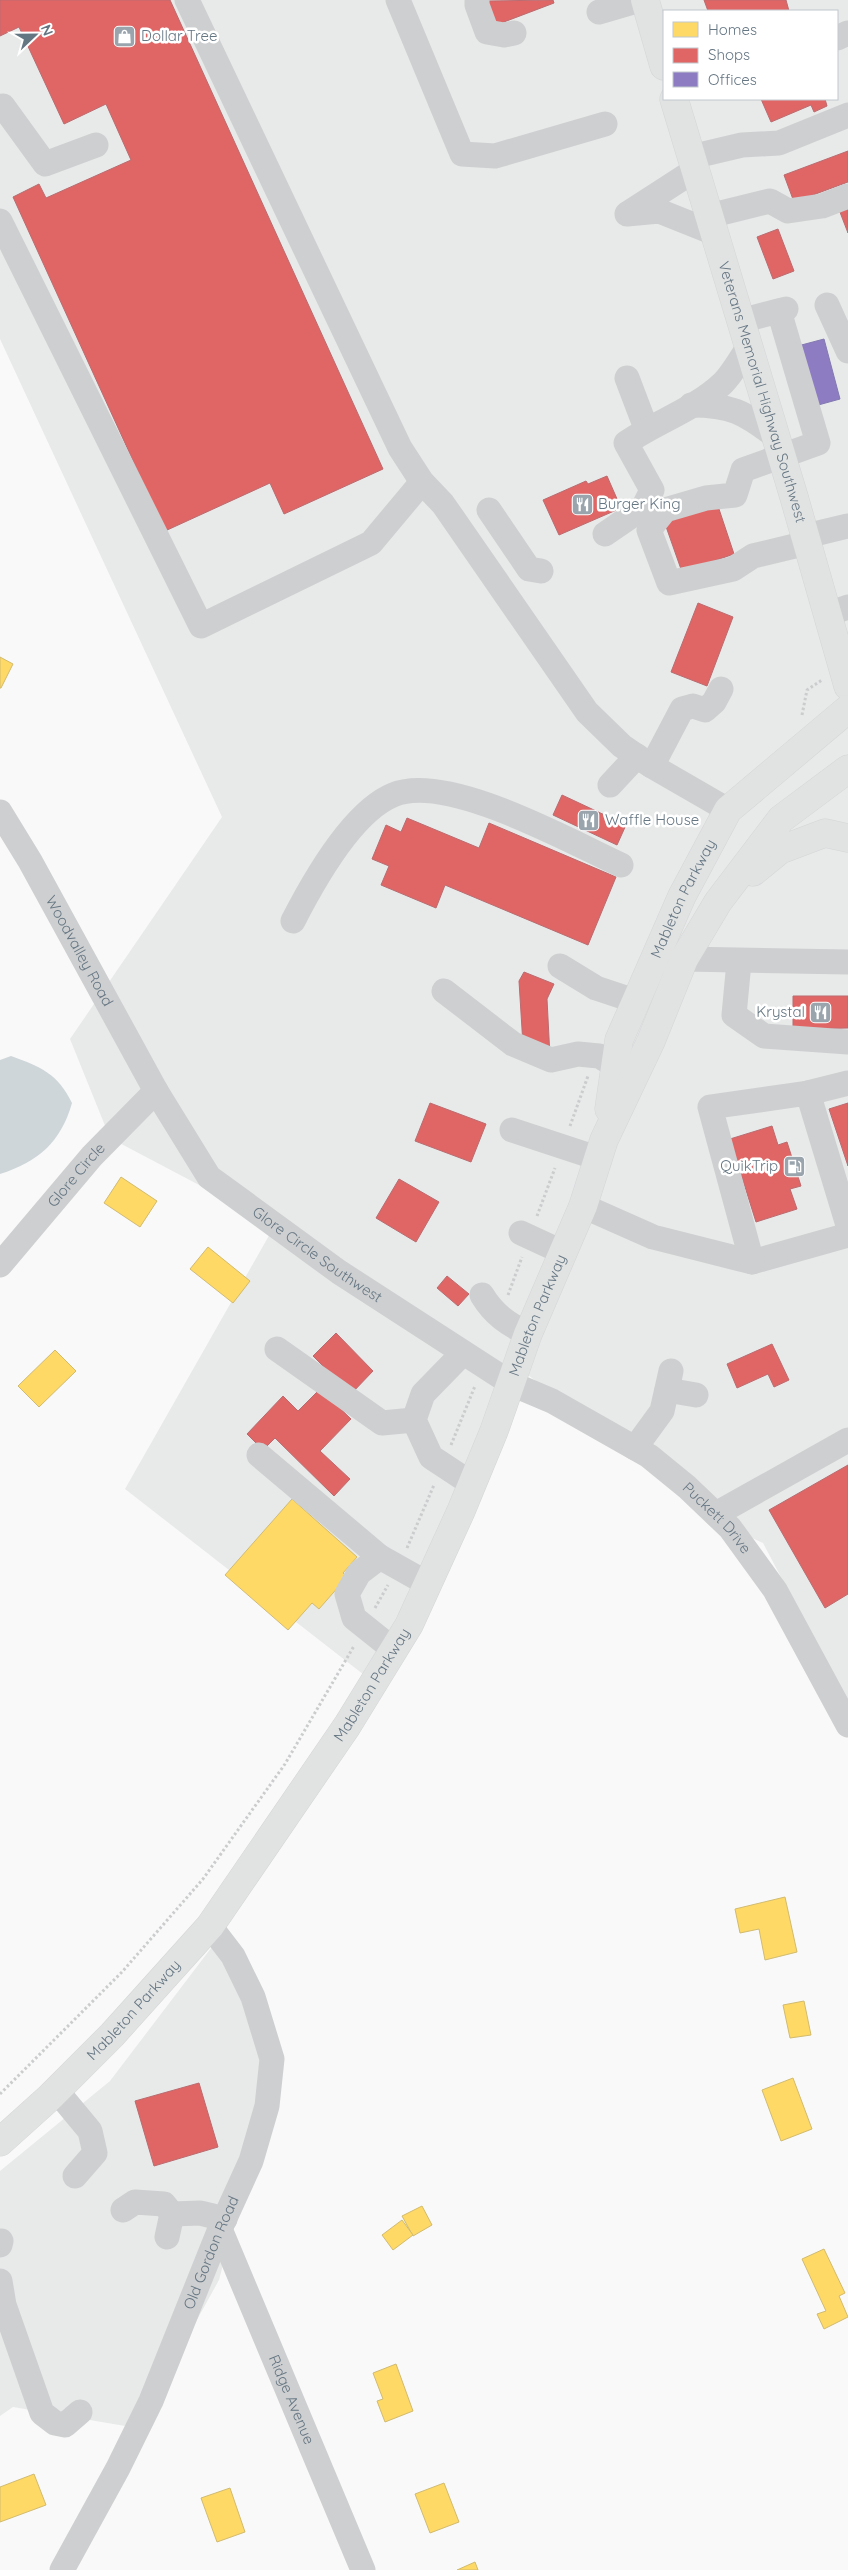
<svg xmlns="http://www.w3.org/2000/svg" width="848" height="2570" font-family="Quicksand,sans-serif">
<rect width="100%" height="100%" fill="#f9f9f9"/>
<g fill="#e8e9e9" fill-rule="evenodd">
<path d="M0 0H848V1704L763 1543 728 1527 520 1369 377 1685 125 1489 275 1225 110 1138 70 1039 222 817 0 339ZM664 11H837V99H664Z"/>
<path d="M221 1935 269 2089 219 2280 137 2428 13 2407 0 2416V2171L110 2081Z"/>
</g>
<path fill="#ced6d9" d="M11 1056C41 1067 57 1073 72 1103 61 1142 38 1162 0 1174V1060Z"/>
<g fill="#ffd966" stroke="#d1bb6f">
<path d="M0 657 13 664 1 688H0Z"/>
<path d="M121 1177 157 1201 140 1227 104 1203Z"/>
<path d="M208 1247 250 1281 233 1303 190 1269Z"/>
<path d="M55 1350 76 1371 39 1407 18 1386Z"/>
<path d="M292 1499 357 1557 343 1573 347 1577 319 1609 312 1603 288 1630 225 1575Z"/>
<path d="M785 1897 797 1952 765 1960 759 1929 740 1933 735 1909Z"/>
<path d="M804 2001 811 2035 790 2038 783 2005Z"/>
<path d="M793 2078 812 2129 781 2141 762 2090Z"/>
<path d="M422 2206 432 2225 413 2236 402 2216Z"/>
<path d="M402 2220 413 2235 393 2250 382 2235Z"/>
<path d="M824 2249 845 2293 839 2296 848 2317 824 2329 817 2314 826 2311 802 2259Z"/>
<path d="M396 2364 413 2411 385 2422 377 2401 383 2399 373 2373Z"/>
<path d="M34 2474 46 2505 0 2522V2487Z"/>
<path d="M444 2483 459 2522 430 2533 415 2494Z"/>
<path d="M230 2488 245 2532 217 2542 201 2498Z"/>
<path d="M475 2562 478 2570H457Z"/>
</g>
<g fill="#e06666" stroke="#bb6b6f">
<path d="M0 0H170L383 469 284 514 270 483 165 531 13 197 39 184 46 198 131 160 106 104 64 124 19 27 0 36Z"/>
<path d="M553 0 554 3 496 25 487 1Z"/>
<path d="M704 0H786L789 11H708Z"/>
<path d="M761 99H825L827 106 814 112 811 105 771 122Z"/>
<path d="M848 151V182L794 202 784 175Z"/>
<path d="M848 204V233L838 207Z"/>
<path d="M778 229 794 271 773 279 757 237Z"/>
<path d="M607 476 621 508 559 535 543 500 586 481 588 484Z"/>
<path d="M716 500 734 554 682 572 663 518Z"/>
<path d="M698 603 733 617 707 686 671 672Z"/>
<path d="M562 795 626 825 617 845 553 815Z"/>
<path d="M407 818 479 848 489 823 616 877 588 945 445 885 436 908 381 885 389 866 372 859 386 825 401 832Z"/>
<path d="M524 972 554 984 547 999 550 1057 523 1045 519 981Z"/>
<path d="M793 996H848V1028L793 1029Z"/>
<path d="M430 1103 486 1124 471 1162 415 1141Z"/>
<path d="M848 1103V1166L829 1109Z"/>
<path d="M772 1126 778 1145 787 1142 801 1186 790 1189 797 1209 756 1222 730 1139Z"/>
<path d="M399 1179 439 1202 416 1242 376 1218Z"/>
<path d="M447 1276 469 1294 458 1306 437 1288Z"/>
<path d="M336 1333 373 1371 351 1394 313 1356Z"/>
<path d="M772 1344 789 1380 774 1387 768 1374 737 1388 727 1364Z"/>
<path d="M320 1389 351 1419 320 1451 350 1479 334 1496 275 1438 263 1450 247 1434 283 1396 298 1411Z"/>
<path d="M848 1465V1594L825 1608 769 1510Z"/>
<path d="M199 2083 218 2147 154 2166 135 2101Z"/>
</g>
<path fill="#8e7cc3" stroke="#827ab0" d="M824 339 840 399 811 407 794 347Z"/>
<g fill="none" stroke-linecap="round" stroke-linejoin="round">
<defs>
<g id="major">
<path d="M645 0 664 66"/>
<path id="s5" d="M674 99 794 497 848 686"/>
<path d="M753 872 780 850 825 833 848 838"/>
<path id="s6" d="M609 1109 619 1040 682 896 728 810 848 709"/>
<path id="s7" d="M0 2142 50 2097 112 2035 210 1926 347 1726 409 1625 461 1511 494 1431 528 1334 583 1206 604 1140 651 1041 684 959 718 902 781 819 848 769"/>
</g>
</defs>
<use href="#major" stroke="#d5d6d7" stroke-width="29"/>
<g stroke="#cbcccd" stroke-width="3" stroke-dasharray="2.5 2.5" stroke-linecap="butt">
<path d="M802 715 807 690 822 680"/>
<path d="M570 1126 588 1076"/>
<path d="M537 1216 555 1168"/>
<path d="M508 1295 522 1257"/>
<path d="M451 1445 475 1386"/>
<path d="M407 1548 434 1485"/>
<path d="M375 1608 388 1585"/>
<path d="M0 2094 122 1972 203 1879 285 1764 354 1646"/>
</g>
<g stroke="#cecfd0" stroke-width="25">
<path d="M187 0 400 448 422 482 443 504 587 712 622 746 650 765 728 810"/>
<path d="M398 0 462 154 495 156 605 124"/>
<path d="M477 0V5L487 32 504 35 514 33"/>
<path d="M599 12 640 0"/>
<path d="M837 38 848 33"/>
<path d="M0 107 3 106 45 164 96 145"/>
<path d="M691 157 742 145 779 143 848 115"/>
<path d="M630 212 695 170"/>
<path d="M627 214 659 211 714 233"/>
<path d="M709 216 770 201 788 211 822 206 848 196"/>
<path d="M0 221 201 626 371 543 422 482"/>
<path d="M827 305 848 351"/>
<path d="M779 311 818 443 743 470 735 495 706 498 665 510 649 530 669 583 733 569 753 556 807 543"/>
<path d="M740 321 786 309"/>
<path d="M627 378 646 428"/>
<path d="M691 405C731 405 744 412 775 436"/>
<path d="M489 510 529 569 541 571"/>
<path d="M605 534 643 508 652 490 626 443C656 422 696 409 723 383 733 373 740 359 748 348"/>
<path d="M806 536 848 526"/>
<path d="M828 614 848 607"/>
<path d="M652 766 682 709 693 706 705 710 714 702 721 689"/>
<path d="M610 785 637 756"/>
<path id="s1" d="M0 812 30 861 156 1091 209 1177 339 1272 512 1384 552 1401 649 1456 687 1487 730 1528 775 1590 848 1725"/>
<path d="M293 921C313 882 352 812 393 795 446 772 569 841 621 865"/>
<path d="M684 959 848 962"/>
<path d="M739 962 734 1015 764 1036 848 1042"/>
<path d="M560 966 596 988 635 1001"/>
<path d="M444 991 513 1044 551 1060 578 1054 599 1056 616 1066"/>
<path d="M808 1093 848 1083"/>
<path d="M512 1130 597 1158"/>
<path d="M583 1206 653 1237 752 1262 848 1235"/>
<path d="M521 1233 562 1252"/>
<path d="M752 1262 710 1107 808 1093 848 1225"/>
<path id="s2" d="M0 1265 92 1156 156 1091"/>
<path d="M482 1295C494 1315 508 1324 528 1334"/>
<path d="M277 1349 382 1423 414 1420"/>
<path d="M463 1353 423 1394 414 1420 431 1457 472 1484"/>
<path d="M667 1390 696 1395"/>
<path d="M635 1448 662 1411 671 1371"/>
<path d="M259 1455 380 1557"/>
<path d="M716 1514 848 1440"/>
<path d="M394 1650 354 1618 347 1594 359 1573 380 1557 428 1584"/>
<path d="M56 2090 90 2131 95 2153 75 2176"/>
<path d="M123 2210 135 2202 164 2204 172 2214 167 2237"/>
<path d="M172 2214 200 2213 225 2219"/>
<path id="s3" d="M220 2229 363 2570"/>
<path d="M0 2245 1 2241"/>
<path d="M0 2281 4 2305 42 2413 55 2423 65 2425 80 2412"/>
<path id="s4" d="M62 2570 118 2468 151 2401 220 2229 251 2161 267 2106 272 2059 253 1997 233 1956 210 1926"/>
</g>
<use href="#major" stroke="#e1e2e2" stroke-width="28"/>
</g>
<defs>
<symbol id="shop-square" viewBox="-11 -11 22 22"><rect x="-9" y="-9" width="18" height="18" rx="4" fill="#99a4ac" stroke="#fff"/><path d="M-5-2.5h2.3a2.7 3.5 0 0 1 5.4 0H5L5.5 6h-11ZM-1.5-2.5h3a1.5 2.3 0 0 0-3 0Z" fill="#fff"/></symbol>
<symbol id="restaurant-square" viewBox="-11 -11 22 22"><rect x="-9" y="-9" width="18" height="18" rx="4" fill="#99a4ac" stroke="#fff"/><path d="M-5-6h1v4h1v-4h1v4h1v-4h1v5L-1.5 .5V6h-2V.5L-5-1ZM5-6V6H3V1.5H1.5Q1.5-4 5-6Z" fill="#fff"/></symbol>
<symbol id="fuel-square" viewBox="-11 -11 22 22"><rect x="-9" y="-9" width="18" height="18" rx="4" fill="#99a4ac" stroke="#fff"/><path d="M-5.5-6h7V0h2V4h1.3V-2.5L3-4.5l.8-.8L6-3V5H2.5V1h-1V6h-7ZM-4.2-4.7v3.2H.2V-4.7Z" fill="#fff"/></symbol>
</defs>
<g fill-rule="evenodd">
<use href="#shop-square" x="112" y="24" width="25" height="25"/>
<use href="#restaurant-square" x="570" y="492" width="25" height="25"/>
<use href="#restaurant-square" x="576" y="808" width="25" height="25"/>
<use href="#restaurant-square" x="808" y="1000" width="25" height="25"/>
<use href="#fuel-square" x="782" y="1154" width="25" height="25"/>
</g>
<g text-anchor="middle" stroke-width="5" stroke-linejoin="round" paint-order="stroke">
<g font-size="15" fill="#657683" stroke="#fff" text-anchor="start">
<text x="141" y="41">Dollar Tree</text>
<text x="598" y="509">Burger King</text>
<text x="605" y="825">Waffle House</text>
<text x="805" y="1017" text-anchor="end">Krystal</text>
<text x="778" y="1171" text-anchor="end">QuikTrip</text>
</g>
<g font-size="15" fill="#657683" stroke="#fff">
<text dy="5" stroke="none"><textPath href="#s5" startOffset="306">Veterans Memorial Highway Southwest</textPath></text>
<text dy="5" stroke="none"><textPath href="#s6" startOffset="225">Mableton Parkway</textPath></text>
<text dy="5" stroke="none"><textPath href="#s1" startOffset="160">Woodvalley Road</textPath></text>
<text dy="5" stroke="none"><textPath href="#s2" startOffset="118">Glore Circle</textPath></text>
<text dy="5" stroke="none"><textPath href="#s1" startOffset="554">Glore Circle Southwest</textPath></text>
<text dy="5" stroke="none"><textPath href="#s7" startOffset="998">Mableton Parkway</textPath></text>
<text dy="5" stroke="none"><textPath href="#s1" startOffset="1035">Puckett Drive</textPath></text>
<text dy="5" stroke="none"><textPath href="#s7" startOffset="592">Mableton Parkway</textPath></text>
<text dy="5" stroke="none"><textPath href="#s7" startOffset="188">Mableton Parkway</textPath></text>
<text dy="5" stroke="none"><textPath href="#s4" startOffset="351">Old Gordon Road</textPath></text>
<text dy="5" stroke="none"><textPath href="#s3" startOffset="185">Ridge Avenue</textPath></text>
</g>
</g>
<rect x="663" y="10" width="175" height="90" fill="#ffffff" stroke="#c1c8cd"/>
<rect x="673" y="22" width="25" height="15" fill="#ffd966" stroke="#c1c8cd"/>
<text x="708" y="35" font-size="15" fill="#657683">Homes</text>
<rect x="673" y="48" width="25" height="15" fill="#e06666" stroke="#c1c8cd"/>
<text x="708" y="60" font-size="15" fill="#657683">Shops</text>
<rect x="673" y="72" width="25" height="15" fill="#8e7cc3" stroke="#c1c8cd"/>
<text x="708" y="85" font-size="15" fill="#657683">Offices</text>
<g transform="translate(35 35) rotate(68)" stroke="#ffffff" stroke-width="4" paint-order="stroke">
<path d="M0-4L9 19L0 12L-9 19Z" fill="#657683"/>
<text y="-8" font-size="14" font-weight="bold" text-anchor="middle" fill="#657683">N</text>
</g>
</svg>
